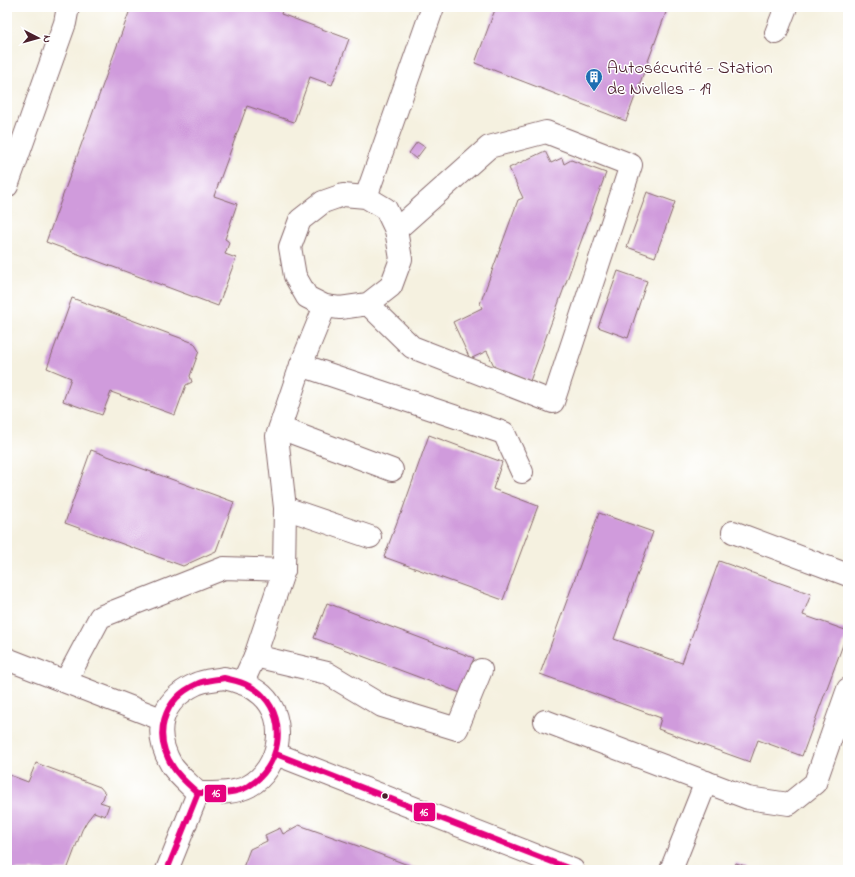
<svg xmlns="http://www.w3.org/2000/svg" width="855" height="877" font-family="'Indie Flower',sans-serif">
<rect width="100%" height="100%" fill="#fff"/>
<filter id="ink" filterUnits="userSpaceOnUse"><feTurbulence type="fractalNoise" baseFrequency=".025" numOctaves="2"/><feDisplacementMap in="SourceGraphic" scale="8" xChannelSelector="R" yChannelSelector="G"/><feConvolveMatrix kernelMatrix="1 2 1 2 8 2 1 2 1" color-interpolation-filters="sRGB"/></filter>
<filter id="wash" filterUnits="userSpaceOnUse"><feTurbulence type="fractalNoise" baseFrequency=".012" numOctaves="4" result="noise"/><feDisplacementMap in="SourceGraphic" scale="16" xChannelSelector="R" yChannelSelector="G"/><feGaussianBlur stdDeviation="0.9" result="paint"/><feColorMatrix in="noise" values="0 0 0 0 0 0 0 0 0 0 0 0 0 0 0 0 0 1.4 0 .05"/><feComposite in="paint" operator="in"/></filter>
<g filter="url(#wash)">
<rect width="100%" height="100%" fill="#f5f1e0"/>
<g id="blocks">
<g fill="#d09bdc">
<path d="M131 7H283L281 14 349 39 332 85 310 77 294 122 247 106 214 196 237 204 225 239 228 241 229 243 225 254 236 258 218 306 46 242Z"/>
<path d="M496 7H668L626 121 475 63Z"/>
<path d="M417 142 425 147 416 159 409 153Z"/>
<path d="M545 151 551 163 562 158 564 164 571 160 606 173 530 381 495 368 487 351 470 359 453 322 482 308 480 304 518 200 523 198 509 168Z"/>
<path d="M647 192 675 202 655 257 627 247Z"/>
<path d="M618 271 647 281 628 338 598 327Z"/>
<path d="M72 298 194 343 199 351 190 376 192 382 186 385 175 415 111 392 102 415 63 401 71 378 47 368Z"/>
<path d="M429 435 502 462 493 489 538 506 503 600 384 557 400 514H401Z"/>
<path d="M91 450 234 502 216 551 183 566 65 523Z"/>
<path d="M599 513 653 532 614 639 682 663 719 561 811 594 803 615 848 631 802 756 758 740 750 762 658 729 661 718 540 674Z"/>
<path d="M327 603 474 658 461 693 314 638Z"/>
<path d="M36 763 100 787 105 793 103 799 100 802 109 805 105 816 94 812 87 821 82 830 67 870H7V774L28 782Z"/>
<path d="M299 825 358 846 421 870H242L250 849 267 841 265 835 280 828 283 834Z"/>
<path d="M736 863 748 867V870L734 868Z"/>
</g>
</g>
</g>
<g filter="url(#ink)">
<use href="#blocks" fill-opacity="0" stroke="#86686a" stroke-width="1"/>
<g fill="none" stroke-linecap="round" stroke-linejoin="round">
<defs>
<g id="minor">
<path d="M776 33 786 7"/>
<path d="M7 186 65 23 68 7"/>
<path d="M343 195 366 197 386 209 396 230 401 259 391 286 368 304 340 308 325 306 307 297 295 276 290 247 300 220 323 202Z"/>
<path d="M366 197 433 7"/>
<path d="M368 304 412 347 553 402 631 165 546 132 489 147 396 230"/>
<path d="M301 365 504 433 522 472"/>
<path d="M280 428 392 470"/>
<path d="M285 508 370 537"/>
<path d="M733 532 848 575"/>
<path d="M255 656 327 673 382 706 457 729 481 670"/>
<path d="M7 659 161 719"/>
<path d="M224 678C238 681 251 685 262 695 289 719 280 769 249 786 234 794 214 793 198 793 190 785 179 776 172 766 152 732 160 701 196 684 204 680 215 680 224 678Z"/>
<path d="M66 681 100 617 224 568 284 570"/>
<path d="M243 682 255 656 284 570 285 508 277 436 301 365 325 306"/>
<path d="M545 721 748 798 789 804 815 783 848 689"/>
<path d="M276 754 573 870"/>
<path d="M167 870 198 793"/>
<path d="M671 870 706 782"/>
</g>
</defs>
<use href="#minor" stroke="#86686a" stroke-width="24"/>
<use href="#minor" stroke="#fff" stroke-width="22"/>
<defs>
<g id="bus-1">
<path d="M224 678C238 681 253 685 263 696 288 722 280 767 249 786 234 795 214 793 198 793 189 785 179 777 173 767 152 735 163 699 197 684 205 680 215 680 224 678Z"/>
<path d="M276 754 573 870"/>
<path d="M167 870 198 793"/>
</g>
</defs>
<use href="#bus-1" stroke="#fff" stroke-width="9"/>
<use href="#bus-1" stroke="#e5007d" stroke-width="6"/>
</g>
</g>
<defs>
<symbol id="building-pin" viewBox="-11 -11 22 30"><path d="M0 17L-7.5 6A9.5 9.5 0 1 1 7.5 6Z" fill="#1f6fb2" stroke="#fff"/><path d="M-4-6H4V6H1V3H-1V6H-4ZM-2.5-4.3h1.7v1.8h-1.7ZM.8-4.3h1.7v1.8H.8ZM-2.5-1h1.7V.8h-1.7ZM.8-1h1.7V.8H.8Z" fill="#fff"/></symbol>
</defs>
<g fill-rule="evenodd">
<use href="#building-pin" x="584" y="67" width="20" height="27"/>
</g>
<circle fill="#4a1f2b" stroke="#fff" stroke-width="1.5" cx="385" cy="796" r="3.5"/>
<g text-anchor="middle" stroke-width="3" stroke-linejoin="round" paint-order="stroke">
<g font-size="18" fill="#4a1f2b" stroke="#fff" text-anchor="start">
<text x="607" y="73">Autosécurité - Station<tspan x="607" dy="21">de Nivelles - 19</tspan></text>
</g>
</g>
<g stroke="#fff" stroke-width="1.5">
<rect x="204" y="784" width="23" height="19" rx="4" fill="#e5007d"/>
<rect x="413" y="802" width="23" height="20" rx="4" fill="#e5007d"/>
</g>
<g font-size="11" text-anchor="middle" font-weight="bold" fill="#fff">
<text x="216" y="797">16</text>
<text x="424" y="816">16</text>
</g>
<rect width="855" height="877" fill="none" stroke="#fff" stroke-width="24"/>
<g transform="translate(38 38) rotate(96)" stroke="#ffffff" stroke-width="3" paint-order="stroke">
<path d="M0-3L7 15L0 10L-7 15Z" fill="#4a1f2b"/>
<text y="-6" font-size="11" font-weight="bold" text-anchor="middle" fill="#4a1f2b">N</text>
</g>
</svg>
